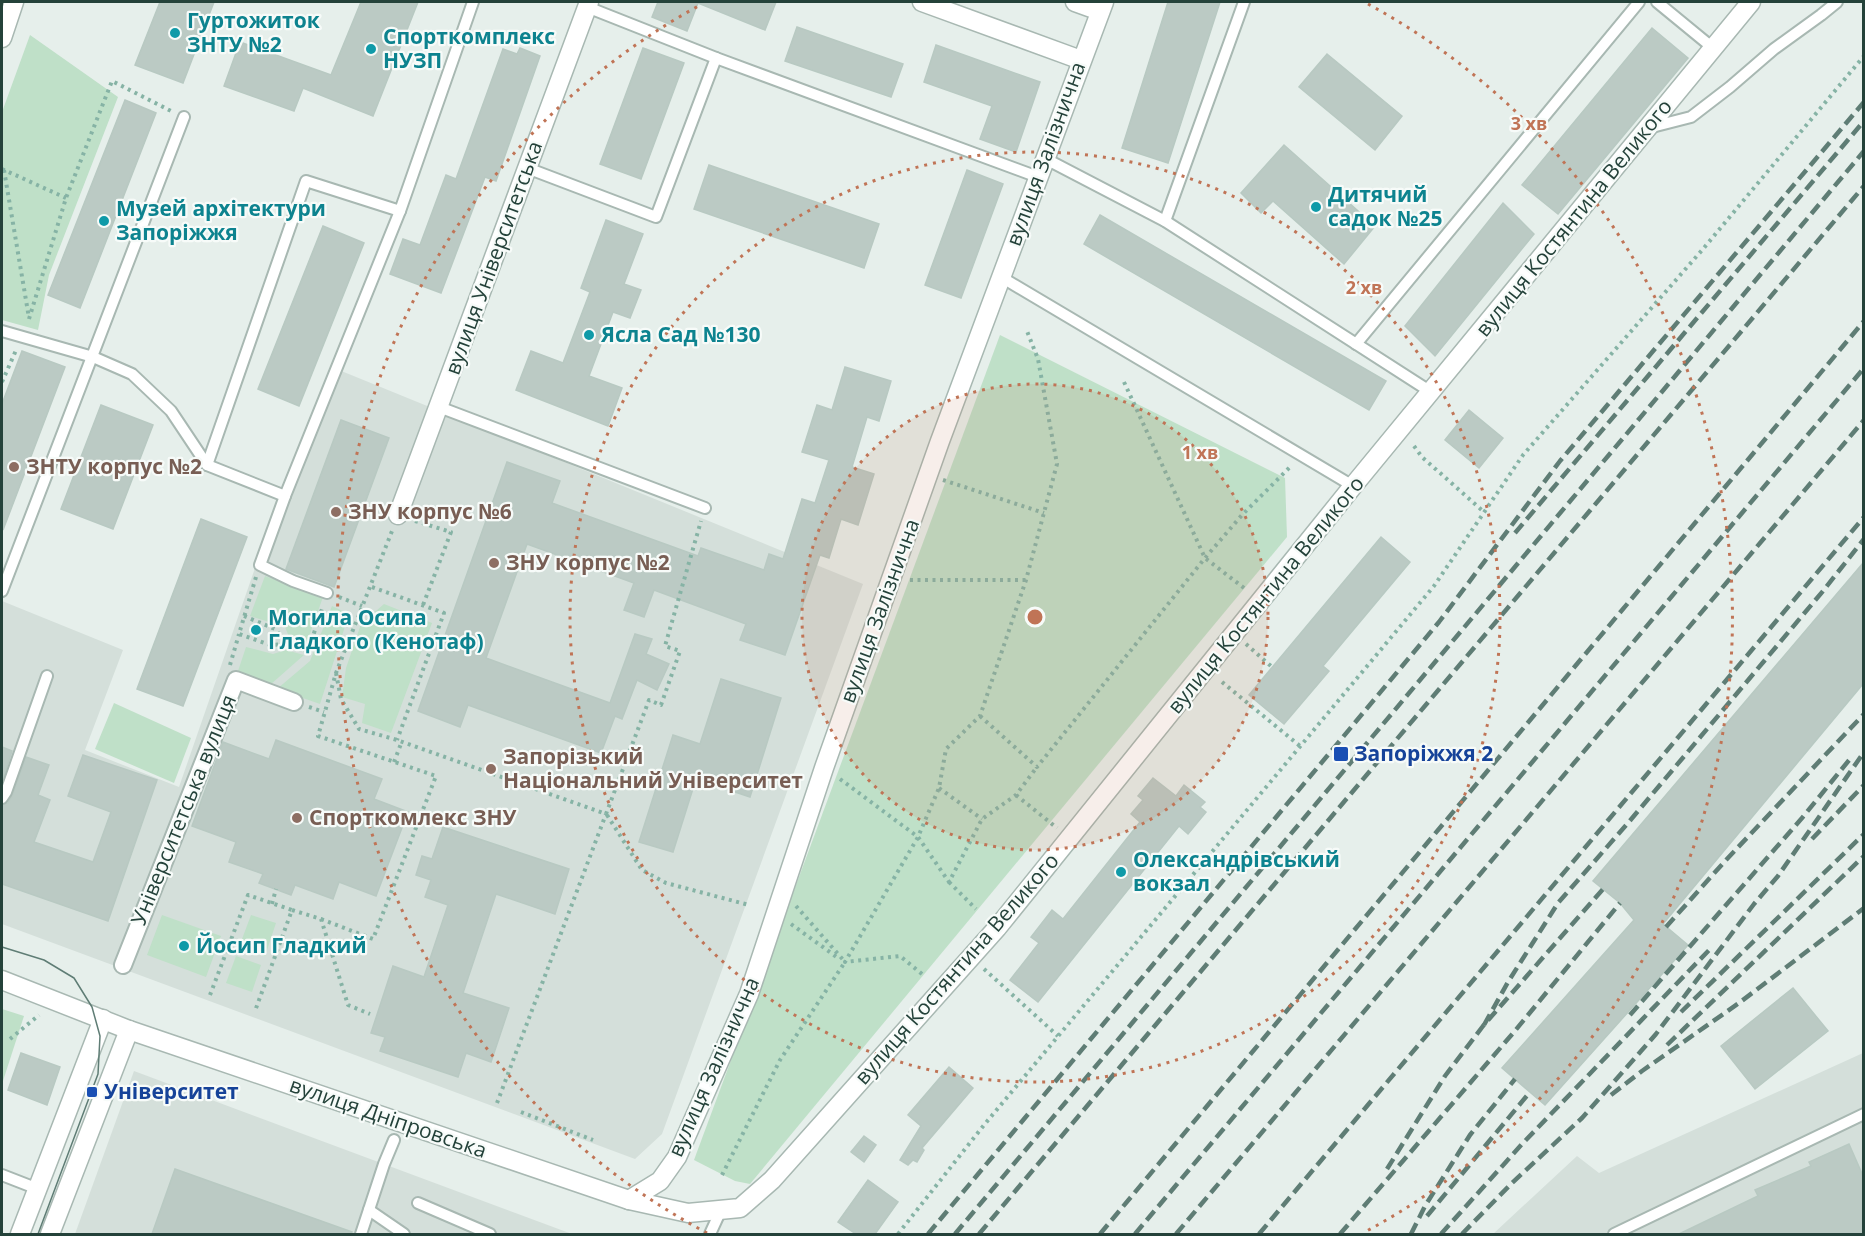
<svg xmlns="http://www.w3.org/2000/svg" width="1865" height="1236" font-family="'Open Sans',sans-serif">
<rect width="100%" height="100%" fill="#e6efeb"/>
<g fill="#d4dfda">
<path d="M334 368 863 584 662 1134 635 1159 2 924V601L123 650 85 750 179 787 270 525Z"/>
<path d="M1863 1053V1234H1493L1577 1156 1599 1173Z"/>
<path d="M134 1071 572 1234H75Z"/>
</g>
<g fill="#bfe0c8">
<path d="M30 35 118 97 49 275 38 330 2 320V112Z"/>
<path d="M1000 335 1285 478 1287 537 750 1184 735 1181 694 1160Z"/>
<path d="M265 576 323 597 306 645 290 639 285 627 250 616Z"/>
<path d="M384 604 432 623 391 733 362 723 365 704 342 697 346 668 361 624Z"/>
<path d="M332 606 349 614 320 704 277 689 310 661Z"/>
<path d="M246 647 273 654 286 650 304 655 270 685 237 674Z"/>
<path d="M114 703 191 738 174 783 95 749Z"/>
<path d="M162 915 221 936 206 977 147 955Z"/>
<path d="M251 915 276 923 265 956 239 947Z"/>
<path d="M236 956 261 965 252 992 226 983Z"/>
<path d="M2 1009 24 1016 2 1084Z"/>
</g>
<g fill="#bbcac4" stroke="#b8c9c2" stroke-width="1.5">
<path d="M160 2H214L183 83 135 65Z"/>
<path d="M361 2H418L373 116 303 88 294 111 224 86 240 42 331 75Z"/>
<path d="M658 2H776L765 30 698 3 687 31 652 17Z"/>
<path d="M1168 2H1220L1168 163 1122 148Z"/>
<path d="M797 27 903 64 891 97 785 61Z"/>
<path d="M1652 28 1688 58 1558 214 1522 185Z"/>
<path d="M936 45 1040 82 1016 152 980 139 992 106 924 82Z"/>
<path d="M520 48 540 56 496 181 485 177 441 293 390 274 403 239 420 245 446 175 456 179 503 49 517 54Z"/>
<path d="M643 48 684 63 641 179 600 164Z"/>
<path d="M1327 54 1402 116 1375 150 1299 87Z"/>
<path d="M125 100 156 113 80 308 48 295Z"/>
<path d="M1284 145 1375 226 1344 264 1273 201 1261 213 1241 193Z"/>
<path d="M709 165 879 224 864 268 694 209Z"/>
<path d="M967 170 1003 184 961 298 925 285Z"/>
<path d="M1503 203 1534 234 1435 356 1405 326Z"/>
<path d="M1100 215 1386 381 1369 410 1084 244Z"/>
<path d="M606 220 643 234 624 284 641 290 630 318 613 312 589 376 622 388 608 426 516 390 531 351 563 363 590 292 581 288Z"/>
<path d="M323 226 364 243 299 406 258 389Z"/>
<path d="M22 351 65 367 3 530 2 404Z"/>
<path d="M845 367 891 381 879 421 867 417 852 467 874 474 858 525 841 519 829 558 820 555 785 655 740 640 746 624 654 590 644 617 624 610 634 583 527 544 486 658 610 703 635 634 652 639 646 654 669 664 657 690 637 680 622 719 615 716 601 753 468 705 460 727 418 711 507 462 560 481 552 503 698 556 701 548 764 570 769 554 783 559 802 499 815 503 829 460 802 452 817 405 832 410Z"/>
<path d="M101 405 153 425 113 529 61 509Z"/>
<path d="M1469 410 1503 438 1479 468 1445 440Z"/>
<path d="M341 420 389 438 334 587 286 569Z"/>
<path d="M201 519 247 537 183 706 137 689Z"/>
<path d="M1381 537 1410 562 1323 666 1329 671 1284 724 1249 695Z"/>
<path d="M1863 563V684L1663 924 1688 945 1545 1105 1502 1068 1634 920 1620 903 1593 881Z"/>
<path d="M721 679 781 698 750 797 696 779 673 852 639 842 673 735 700 744Z"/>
<path d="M276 740 382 779 374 799 408 812 376 896 339 882 333 899 295 885 291 895 259 883 263 874 229 862 236 842 192 826 223 742 269 759Z"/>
<path d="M2 747 12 751 2 782Z"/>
<path d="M83 755 157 780 108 921 2 884V805L8 803 12 796 26 757 49 765 38 795 50 800 34 842 93 862 111 812 68 796Z"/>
<path d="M1153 778 1176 796 1184 785 1205 802 1200 807 1206 812 1188 834 1179 826 1038 1002 1010 980 1039 943 1031 937 1052 910 1063 919 1140 822 1131 814 1143 800 1138 796Z"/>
<path d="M443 827 569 869 555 914 496 894 463 993 509 1008 491 1062 466 1053 458 1077 380 1051 385 1037 371 1033 393 966 424 977 448 905 425 897 431 880 416 875 422 856 432 859Z"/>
<path d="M1793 988 1828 1031 1755 1089 1721 1046Z"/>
<path d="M21 1053 60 1067 47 1105 8 1090Z"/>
<path d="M949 1067 973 1088 922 1148 924 1150 917 1162 913 1160 908 1165 900 1160 921 1126 908 1115Z"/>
<path d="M864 1136 876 1145 864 1162 851 1152Z"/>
<path d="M1849 1144 1863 1176V1234H1679L1758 1196 1755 1190 1811 1166 1809 1162Z"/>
<path d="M175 1169 352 1232 351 1234H152Z"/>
<path d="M868 1180 898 1202 875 1234H856L838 1222Z"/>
</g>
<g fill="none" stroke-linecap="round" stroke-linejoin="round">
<defs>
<g id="service">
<path d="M1657 2 1713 48"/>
<path d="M716 58 1038 177"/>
<path d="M1648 128 1691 117 1730 87 1774 49 1821 15 1837 2"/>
<path d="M1044 158 1165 221 1431 392"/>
<path d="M527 168 656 217 716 58 587 7"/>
<path d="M1165 221 1244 2"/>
<path d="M1001 277 1353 486"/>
<path d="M2 331 93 357 132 374 171 411 207 465 285 496 260 565 293 581 327 593"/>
<path d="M1356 344 1639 2"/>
<path d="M439 407 705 508"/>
<path d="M207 465 306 181 400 211 473 2"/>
<path d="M285 496 400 211"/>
<path d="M2 591 184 117"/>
<path d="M2 798 6 792 47 676"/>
<path d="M2 1175 38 1189"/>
<path d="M418 1203 490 1234"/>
<path d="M369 1210 404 1234"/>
<path d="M361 1234 384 1164 394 1140"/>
<path d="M710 1234 721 1210"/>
<path d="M1614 1234 1864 1114"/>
</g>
<path id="pedestrian" d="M123 965 236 680 294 702"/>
<g id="minor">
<path d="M922 2 1081 60"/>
<path d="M1075 2 1100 11"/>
<path d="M398 515 589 2"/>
</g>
<g id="tertiary">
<path d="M2 38 14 2"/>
<path d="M2 980 129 1030 629 1200 688 1213 740 1208 772 1180 997 928 1353 486 1751 2"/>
<path d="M629 1200 660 1181 677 1157 749 994 824 768 940 441 1104 2"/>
<path d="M20 1234 103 1019"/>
<path d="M50 1234 129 1030"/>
</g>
</defs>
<use href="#service" stroke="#a8b8b2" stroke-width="14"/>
<use href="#pedestrian" stroke="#a8b8b2" stroke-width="20"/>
<use href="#minor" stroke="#a8b8b2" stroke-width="21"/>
<use href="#tertiary" stroke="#a8b8b2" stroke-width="21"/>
<g stroke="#86b3a5" stroke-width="4" stroke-dasharray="3 4.5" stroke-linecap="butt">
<path d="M2 169 66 198"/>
<path d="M4 170 29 318"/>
<path d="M29 319 66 198 112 81 173 112"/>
<path d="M2 382 17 348"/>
<path d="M1124 382 1205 558 1244 588"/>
<path d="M1414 446 1422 457 1484 512"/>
<path d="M943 480 1044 513"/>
<path d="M415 521 451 532 423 605"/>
<path d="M256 577 239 634 270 645 288 644 308 651 323 606"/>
<path d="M910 580H1026"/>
<path d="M372 587 444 613 397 740"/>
<path d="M339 597 362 606"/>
<path d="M244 616 275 629 287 643"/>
<path d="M1246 644 1272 667"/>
<path d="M230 665 239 634"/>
<path d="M336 673 341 699 359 729 397 740 606 814 649 700 661 705 680 651 665 646 701 521"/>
<path d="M1222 682 1300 746"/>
<path d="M309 707 324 712"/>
<path d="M980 716 1037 767 1205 558 1242 515 1291 466"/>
<path d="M394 762 402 741"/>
<path d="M840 779 918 837 949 882 982 819 1016 795 1037 767"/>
<path d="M939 788 982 819"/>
<path d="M1016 795 1057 828"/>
<path d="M607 815 642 870 666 883 749 905"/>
<path d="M949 882 976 909"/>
<path d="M272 904 276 889"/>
<path d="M796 906 845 962"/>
<path d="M292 910 321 919 348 1005 370 1014"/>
<path d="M321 919 373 939 436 776 318 736 336 673 392 531"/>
<path d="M791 924 838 958"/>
<path d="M984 969 1058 1036"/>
<path d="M922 974 900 956 845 962 918 837 939 788 946 749 980 716 1026 580 1057 464 1038 359 1027 331"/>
<path d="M210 995 248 895 292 910 255 1011"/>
<path d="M10 1039 39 1015"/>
<path d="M497 1103 606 814"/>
<path d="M521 1112 593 1140"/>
<path d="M722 1175 780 1060 845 962"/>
<path d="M898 1234 984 1125 1434 586 1523 455 1703 249 1864 56"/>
</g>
<use href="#service" stroke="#fff" stroke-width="10"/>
<use href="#pedestrian" stroke="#fff" stroke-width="16"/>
<use href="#minor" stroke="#fff" stroke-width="18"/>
<use href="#tertiary" stroke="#fff" stroke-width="18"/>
<path stroke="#5f7d75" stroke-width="1.5" d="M2 947 44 960 74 978 92 1007 100 1036 98 1074 38 1234"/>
<g stroke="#5f7d75" stroke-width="4.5" stroke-dasharray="12 6" stroke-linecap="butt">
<path d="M1515 533 1864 121"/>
<path d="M1812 839 1864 785"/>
<path d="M1666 927 1726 860 1864 714"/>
<path d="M1681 1012 1864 834"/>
<path d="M1630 1015 1802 818 1850 759"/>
<path d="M1484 1025 1508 982 1558 903 1628 823 1823 591 1864 539"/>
<path d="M1667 1045 1864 856"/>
<path d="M1611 1095 1642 1071 1739 1003 1864 908"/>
<path d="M1387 1169 1445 1076 1483 1026 1603 889"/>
<path d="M1427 1216 1530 1092"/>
<path d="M928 1234 1439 622 1560 461 1864 102"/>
<path d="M955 1234 1864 151"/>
<path d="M979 1234 1864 186"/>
<path d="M1100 1234 1864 321"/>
<path d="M1135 1234 1864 368"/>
<path d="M1176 1234 1864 420"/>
<path d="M1259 1234 1864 517"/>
<path d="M1340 1234 1514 1032 1620 903"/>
<path d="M1411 1234 1425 1206 1470 1135 1515 1079"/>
<path d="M1441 1234 1523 1143 1712 947"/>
<path d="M1462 1234 1512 1183 1582 1118 1656 1034 1754 904 1778 876 1864 752"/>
</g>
</g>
<circle cx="1035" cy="617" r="233" fill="#c07456" fill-opacity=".12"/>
<g fill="none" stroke="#c07456" stroke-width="3" stroke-dasharray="3 6">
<circle cx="1035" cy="617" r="233"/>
<circle cx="1035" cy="617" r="465"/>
<path d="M707 1233A698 698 0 0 1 702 4M1368 4A698 698 0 0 1 1363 1233"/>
</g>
<g fill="#0f9aa8" stroke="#f7fbf9" stroke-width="2">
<circle cx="175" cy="33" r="6"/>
<circle cx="371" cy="49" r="6"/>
<circle cx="1316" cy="207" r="6"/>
<circle cx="104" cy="221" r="6"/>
<circle cx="589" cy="335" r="6"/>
<circle cx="256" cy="630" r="6"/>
<circle cx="1121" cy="872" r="6"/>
<circle cx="184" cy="946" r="6"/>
</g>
<g fill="#8d6e63" stroke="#f7fbf9" stroke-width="2">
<circle cx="14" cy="467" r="6"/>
<circle cx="336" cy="512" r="6"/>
<circle cx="494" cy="563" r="6"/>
<circle cx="491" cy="769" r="6"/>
<circle cx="297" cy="818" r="6"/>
</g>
<g fill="#1a4fb4" stroke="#f7fbf9" stroke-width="2">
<rect x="1333" y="746" width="16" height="16" rx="3"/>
<rect x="86" y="1086" width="12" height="12" rx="3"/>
</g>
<g text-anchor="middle" stroke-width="4.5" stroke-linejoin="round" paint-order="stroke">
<g font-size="21" font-weight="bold" fill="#0d838f" stroke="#f7fbf9" text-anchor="start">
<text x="187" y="28">Гуртожиток<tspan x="187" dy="24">ЗНТУ №2</tspan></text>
<text x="383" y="44">Спорткомплекс<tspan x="383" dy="24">НУЗП</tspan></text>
<text x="1328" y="202">Дитячий<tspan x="1328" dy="24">садок №25</tspan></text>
<text x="116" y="216">Музей архітектури<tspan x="116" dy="24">Запоріжжя</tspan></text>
<text x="601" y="342">Ясла Сад №130</text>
<text x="268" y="625">Могила Осипа<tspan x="268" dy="24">Гладкого (Кенотаф)</tspan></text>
<text x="1133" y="867">Олександрівський<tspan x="1133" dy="24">вокзал</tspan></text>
<text x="196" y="953">Йосип Гладкий</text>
</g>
<g font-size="21" fill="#24423a" stroke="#f7fbf9">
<text transform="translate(1046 154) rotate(-70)" y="7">вулиця Залізнична</text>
<text transform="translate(1574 218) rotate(-51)" y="7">вулиця Костянтина Великого</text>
<text transform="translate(494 258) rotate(-70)" y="7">вулиця Університетська</text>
<text transform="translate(1266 595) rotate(-51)" y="7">вулиця Костянтина Великого</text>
<text transform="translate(880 611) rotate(-70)" y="7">вулиця Залізнична</text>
<text transform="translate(184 810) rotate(-68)" y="7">Університетська вулиця</text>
<text transform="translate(957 969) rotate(-49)" y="7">вулиця Костянтина Великого</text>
<text transform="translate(714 1067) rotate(-66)" y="7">вулиця Залізнична</text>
<text transform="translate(388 1118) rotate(19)" y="7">вулиця Дніпровська</text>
</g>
<g font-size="21" font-weight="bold" fill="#785e54" stroke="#f7fbf9" text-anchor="start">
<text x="26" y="474">ЗНТУ корпус №2</text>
<text x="348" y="519">ЗНУ корпус №6</text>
<text x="506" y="570">ЗНУ корпус №2</text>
<text x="503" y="764">Запорізький<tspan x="503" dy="24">Національний Університет</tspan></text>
<text x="309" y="825">Спорткомлекс ЗНУ</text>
</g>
<g font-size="21" font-weight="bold" fill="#164399" stroke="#f7fbf9" text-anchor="start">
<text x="1354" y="761">Запоріжжя 2</text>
<text x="104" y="1099">Університет</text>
</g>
</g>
<circle cx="1035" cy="617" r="9" fill="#c07456" stroke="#f7fbf9" stroke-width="3"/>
<g font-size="18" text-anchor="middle" font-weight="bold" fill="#c07456" stroke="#f7fbf9" stroke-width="4.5" stroke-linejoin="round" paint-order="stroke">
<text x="1529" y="130">3 хв</text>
<text x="1364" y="294">2 хв</text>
<text x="1200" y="459">1 хв</text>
</g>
<rect width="1865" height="1236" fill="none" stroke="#24423a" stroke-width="6"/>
</svg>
